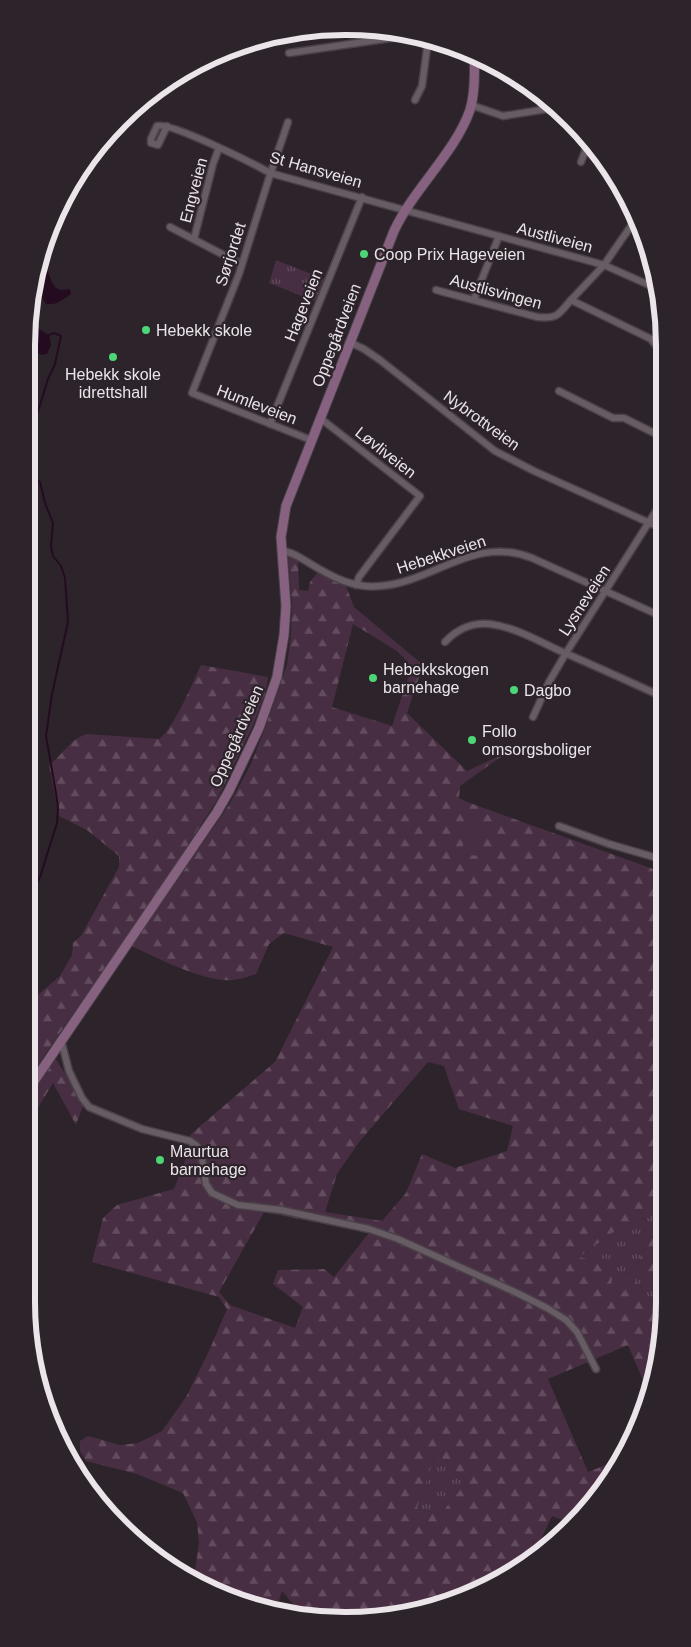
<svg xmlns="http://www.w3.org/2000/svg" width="691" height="1647" font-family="Arial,sans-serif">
<defs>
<pattern id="grass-tufts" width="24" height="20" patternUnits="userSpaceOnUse" patternTransform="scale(1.25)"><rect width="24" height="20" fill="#482e43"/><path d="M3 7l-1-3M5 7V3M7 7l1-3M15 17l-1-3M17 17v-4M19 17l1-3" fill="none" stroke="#634c5e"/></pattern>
<pattern id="forest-firs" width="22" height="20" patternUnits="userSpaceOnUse" patternTransform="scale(1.25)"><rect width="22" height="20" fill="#482e43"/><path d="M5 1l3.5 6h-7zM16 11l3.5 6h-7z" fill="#634c5e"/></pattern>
</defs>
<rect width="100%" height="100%" fill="#2d242b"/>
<g fill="url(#grass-tufts)">
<path d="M276 260 324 279 315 301 269 283Z"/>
<path d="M664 1203 665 1234 655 1233 646 1242 637 1265 659 1275 658 1286 650 1299 631 1274 623 1273 626 1291 610 1292 612 1277 578 1258 622 1226 649 1217Z"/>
<path d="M436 1452 467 1481 440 1515 417 1508Z"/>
</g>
<g fill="url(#forest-firs)" fill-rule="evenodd">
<path d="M288 556 298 561 299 590 308 591 310 582 318 572 346 586 354 607 423 665 407 713 467 771 506 753 460 786 459 798 467 802 656 870 664 853V1203L649 1217 622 1226 579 1257 607 1264 612 1277 611 1292 625 1291 623 1273 631 1274 650 1299 658 1286 659 1275 637 1266 646 1242 655 1233 665 1234V1301L649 1394 628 1345 548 1379 588 1472 618 1460 599 1496 570 1523 552 1516 532 1558 523 1567 408 1615 308 1618 299 1611 282 1591 276 1609 186 1578 172 1567 195 1571 199 1543 197 1522 183 1493 137 1474 86 1461 80 1451V1441L88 1436 120 1445 138 1443 162 1431 186 1397 209 1351 227 1309 219 1297 92 1262 103 1218 117 1205 174 1189 190 1148V1135L275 1062 333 947 284 933 269 944 256 974C249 976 241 979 233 980 206 983 157 958 132 946L229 805 251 764 264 731 287 665 291 635 292 604ZM353 624 397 651 405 659 409 675 392 726 332 707ZM428 1062 444 1066 459 1109 513 1126 507 1151 455 1168 422 1154 406 1193 382 1221 325 1212 337 1174 359 1142ZM264 1212 369 1233 334 1277 324 1269 278 1270 273 1284 303 1307 295 1328 230 1305 219 1292ZM436 1452 467 1481 440 1515 417 1508Z"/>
<path d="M201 665 268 677 265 694 253 725 217 800 153 899 43 1057 30 1078H28L26 1077V1005L60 976 72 955 73 943 81 936 119 867V856L87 830 59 816 49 765C63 755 70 739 87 734L159 739C175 727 192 684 201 665Z"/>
<path d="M55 1058 84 1103 76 1125 53 1083 26 1127V1096Z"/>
</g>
<path fill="#482e43" d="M467 821 484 823 479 856 462 854Z"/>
<g fill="#240b20">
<path d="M39 265 47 270C53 282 52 293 70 289L71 294C63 299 57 306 46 304L42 298 35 295 36 287 40 285 38 277Z"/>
<path d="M30 325H33L49 335 51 345 47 354 41 355 26 345Z"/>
</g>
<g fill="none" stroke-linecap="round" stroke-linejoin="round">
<g stroke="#240b20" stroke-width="2">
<path d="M26 450 48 379 55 364 61 336 54 333 49 335"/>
<path d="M26 473 40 482 45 503 53 523 51 546 53 556 61 566 65 578 68 622 52 694 46 736 56 793 58 808 57 823 40 877 37 883 26 889"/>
</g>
<defs>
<g id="minor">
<path d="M289 53 398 37"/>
<path d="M415 100 422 86 428 41"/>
<path d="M471 105 503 116 547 109"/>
<path d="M288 122 269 178 239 274 192 393 311 440"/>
<path d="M167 126 158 145 151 143V139L157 126C169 121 254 164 270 173L604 265 658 289"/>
<path d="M581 162 589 141"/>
<path d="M170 227 241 264"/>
<path d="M194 239 213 164 219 148"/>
<path d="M436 290 537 317C558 319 558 315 571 300L651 339 657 347"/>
<path d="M474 299 499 236"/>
<path d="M571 300 604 265 633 223"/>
<path d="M349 342 364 349 380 360 495 451 534 471 663 529"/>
<path d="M559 391 613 418H624L662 437"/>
<path d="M320 418 420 496 359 577 356 585"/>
<path d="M270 424 362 197"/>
<path d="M281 551C291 551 301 558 309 563 332 577 354 589 381 586 436 581 474 535 532 558L663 617"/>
<path d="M445 642C457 629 473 622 490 624 514 627 537 640 558 650 593 665 628 681 663 697"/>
<path d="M533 717 549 682 566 653 663 500"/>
<path d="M559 826 609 844 664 860"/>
<path d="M61 1040 69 1071 82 1098 89 1107 142 1129 190 1141 197 1146 201 1152 206 1184 212 1193 238 1205 281 1210 369 1229 398 1239 515 1292 547 1308 566 1320 577 1332 596 1369"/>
</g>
<path id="secondary" d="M26 1093 217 812 229 791 259 728 277 677 284 635 286 606 281 537 286 506 394 231C414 188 455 153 470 110 475 93 475 74 474 56"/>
</defs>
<use href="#minor" stroke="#494147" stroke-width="9"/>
<use href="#secondary" stroke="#494147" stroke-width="11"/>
<use href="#minor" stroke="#675b64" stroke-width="6"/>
<use href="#secondary" stroke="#876280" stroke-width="9"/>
</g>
<g fill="#4dd676" stroke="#2d242b" stroke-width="2">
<circle cx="364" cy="254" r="5"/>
<circle cx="146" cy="330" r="5"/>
<circle cx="113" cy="357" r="5"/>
<circle cx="373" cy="678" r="5"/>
<circle cx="514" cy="690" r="5"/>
<circle cx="472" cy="740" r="5"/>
<circle cx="160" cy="1160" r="5"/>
</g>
<g text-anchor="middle" stroke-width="4.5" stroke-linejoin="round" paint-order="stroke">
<g font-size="16" fill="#ebe4e9" stroke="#2d242b">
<text transform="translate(316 169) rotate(16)" y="6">St Hansveien</text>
<text transform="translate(193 190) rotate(-75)" y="6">Engveien</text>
<text transform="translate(555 237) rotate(15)" y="6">Austliveien</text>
<text transform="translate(230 254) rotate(-72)" y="6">Sørjordet</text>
<text transform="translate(496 291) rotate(15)" y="6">Austlisvingen</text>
<text transform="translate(303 305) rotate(-68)" y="6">Hageveien</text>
<text transform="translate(336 335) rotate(-69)" y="6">Oppegårdveien</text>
<text transform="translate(257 404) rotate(21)" y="6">Humleveien</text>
<text transform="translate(482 420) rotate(36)" y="6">Nybrottveien</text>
<text transform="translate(386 452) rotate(38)" y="6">Løvliveien</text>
<text transform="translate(441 554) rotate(-18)" y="6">Hebekkveien</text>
<text transform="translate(584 600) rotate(-57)" y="6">Lysneveien</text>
<text transform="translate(236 736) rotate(-66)" y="6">Oppegårdveien</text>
</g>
<g font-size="16" fill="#ebe4e9" stroke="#2d242b" text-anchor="start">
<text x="374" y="260">Coop Prix Hageveien</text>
<text x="156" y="336">Hebekk skole</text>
<text x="113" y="380" text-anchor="middle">Hebekk skole<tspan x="113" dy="18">idrettshall</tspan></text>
<text x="383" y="675">Hebekkskogen<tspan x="383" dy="18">barnehage</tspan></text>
<text x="524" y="696">Dagbo</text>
<text x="482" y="737">Follo<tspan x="482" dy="18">omsorgsboliger</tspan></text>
<text x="170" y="1157">Maurtua<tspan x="170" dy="18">barnehage</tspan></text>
</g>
</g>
<path d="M0 0H691V1647H0ZM345 35H346A310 310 0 0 1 656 345V1302A310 310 0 0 1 346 1612H345A310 310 0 0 1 35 1302V345A310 310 0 0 1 345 35Z" fill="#2d242b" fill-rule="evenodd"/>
<path fill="none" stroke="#ebe4e9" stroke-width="6" d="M345 35H346A310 310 0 0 1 656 345V1302A310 310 0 0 1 346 1612H345A310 310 0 0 1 35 1302V345A310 310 0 0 1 345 35Z"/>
</svg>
